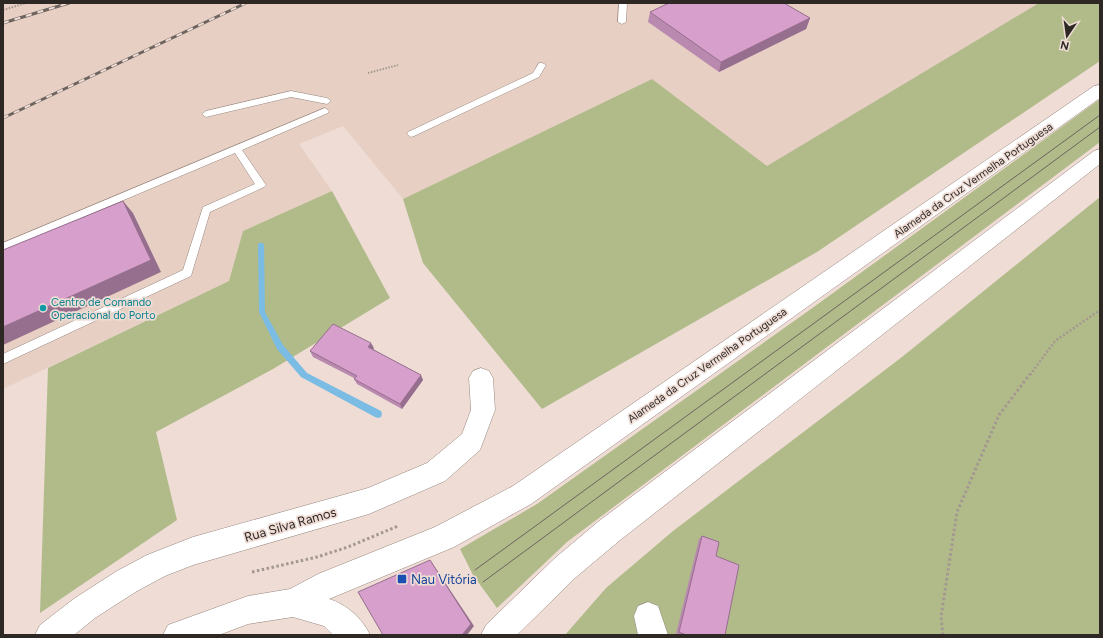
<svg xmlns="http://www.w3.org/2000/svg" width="1103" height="638" font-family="Figtree,sans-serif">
<rect width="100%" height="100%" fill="#eedcd5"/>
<path fill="#e7cfc3" d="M3 3H1039L767 166 652 79 403 199 343 126 299 144 332 191 243 231 229 281 3 389Z"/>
<g fill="#b1bb8a">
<path d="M1039 3H1100V61L817 252 542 409 423 263 403 199 652 79 767 166Z"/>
<path d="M1100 99V142L567 542 497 608 473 575 460 549 537 504 811 309Z"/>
<path d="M332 191 390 298 273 369 156 432 177 520 40 613 48 368 229 281 243 231Z"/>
<path d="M1100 197V635H565L606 588 673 531 902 357Z"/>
</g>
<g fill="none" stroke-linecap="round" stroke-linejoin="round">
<path fill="#7abce3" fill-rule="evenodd" d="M259 243H263L264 245 265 312 283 345 307 373 381 411 382 414 381 417 378 418 375 417 301 377 277 349 259 312 258 245Z"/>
<defs>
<g id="lane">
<path d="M619 3H627L626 22 622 24 618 22Z"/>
<path d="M539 63H542L546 65 539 77 414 136 411 137 407 134 408 132 533 73Z"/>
<path d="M291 91 327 98 331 101 327 104 291 97 206 117 202 114 206 111Z"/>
<path d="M325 108 329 111 328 113 242 150 266 185 264 187 210 212 191 276 3 364V354L183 270 203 207 255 184 235 153 3 251V243Z"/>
</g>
<g id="street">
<path d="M1100 85V98L531 504 454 547 329 599C346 604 363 619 370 635H333L324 626 293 617 248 624 219 635H163L168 625 248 596 290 589 318 574 435 527 513 486 1094 86Z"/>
<path d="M1100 149V164L619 541 575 578 517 635H481L486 625 555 558 599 521 1094 151Z"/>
<path d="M481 368 489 371 493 378 495 410 480 450 445 481 369 514 193 565 165 576 137 591 95 618 74 635H35L40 625 75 598 117 571 147 555 193 537 368 488 427 463 462 434 471 410 469 378 473 371Z"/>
<path d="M648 602 658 606 668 635H638L634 616 638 606Z"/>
</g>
</defs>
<use href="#lane" stroke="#96867f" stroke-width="1"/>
<use href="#street" stroke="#96867f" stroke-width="1"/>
<g stroke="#a49791" stroke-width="2" stroke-dasharray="1.5 1.5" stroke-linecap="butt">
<path d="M3 10 26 3"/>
<path d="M368 73 398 65"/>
</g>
<path stroke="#a49791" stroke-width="2.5" stroke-dasharray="2 2" stroke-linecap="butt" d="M1030 375 1055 341 1100 310"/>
<g stroke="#a49791" stroke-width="3" stroke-dasharray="2.5 2.5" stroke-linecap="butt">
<path d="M252 572 317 557 348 547 398 526"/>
<path d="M943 635 941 617 957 512 999 415 1030 374"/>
</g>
<use href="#lane" fill="#fff" fill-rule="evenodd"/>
<use href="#street" fill="#fff" fill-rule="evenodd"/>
<g stroke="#6d635f" stroke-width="1">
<path d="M475 570 1100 115"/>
<path d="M483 582 1100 127"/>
</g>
<defs>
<g id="rail">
<path d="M3 23 69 3"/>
<path d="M3 118 246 3"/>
</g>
</defs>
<use href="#rail" stroke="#6d635f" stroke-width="3"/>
<use href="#rail" stroke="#eedcd5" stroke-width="2" stroke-dasharray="6" stroke-linecap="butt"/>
</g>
<g fill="#b989af">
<path d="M650 12 810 18 806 29 719 72 648 22Z"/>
<path d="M374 348 373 349 423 380 402 409 357 384 354 379V378L313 357 310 351Z"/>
<path d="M702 536 716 556 725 635H679L676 634 699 539Z"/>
</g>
<g fill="#966f8e">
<path d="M810 18 806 29 719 72 721 62Z"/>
<path d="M123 201 133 213 161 272 3 345V327Z"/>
<path d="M371 343 374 348 371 352 368 347Z"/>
<path d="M421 375 423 380 402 409 400 404Z"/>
<path d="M430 560 474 626 467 635H462Z"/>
</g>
<g fill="#d79fcb" stroke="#966f8e">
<path d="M669 3H784L810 18 721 62 650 12Z"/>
<path d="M123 201 151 260 3 327V250Z"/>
<path d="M333 324 371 343 368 347 421 375 400 404 354 379 357 376 310 351Z"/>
<path d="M702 536 719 542 716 556 739 565 725 635H686L679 632Z"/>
<path d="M430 560 471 624 462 635H383L358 592Z"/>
</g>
<circle fill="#0f9aa8" stroke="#eedcd5" stroke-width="1.5" cx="43" cy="308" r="4"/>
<rect fill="#1a4fb4" stroke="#eedcd5" stroke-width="1.5" x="397" y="574" width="10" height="10" rx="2"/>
<g text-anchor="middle" stroke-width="3.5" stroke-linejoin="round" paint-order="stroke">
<g font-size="11" fill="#2e2825" stroke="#eedcd5">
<text transform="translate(973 180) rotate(-35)" y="4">Alameda da Cruz Vermelha Portuguesa</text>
<text transform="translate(707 365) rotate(-35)" y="4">Alameda da Cruz Vermelha Portuguesa</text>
</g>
<g font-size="11" fill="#0d838f" stroke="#eedcd5" text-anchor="start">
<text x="51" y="306">Centro de Comando<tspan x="51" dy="13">Operacional do Porto</tspan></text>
</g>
<g font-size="13" fill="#2e2825" stroke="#eedcd5">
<text transform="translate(290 524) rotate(-16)" y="5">Rua Silva Ramos</text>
</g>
<g font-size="13" fill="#164399" stroke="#eedcd5" text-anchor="start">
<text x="411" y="584">Nau Vitória</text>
</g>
</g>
<rect width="1103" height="638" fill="none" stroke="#2e2825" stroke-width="8"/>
<g transform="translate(1067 36) rotate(193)" stroke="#eedcd5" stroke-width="3" paint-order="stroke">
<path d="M0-3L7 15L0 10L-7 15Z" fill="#2e2825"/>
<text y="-6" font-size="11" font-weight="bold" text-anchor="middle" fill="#2e2825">N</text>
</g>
</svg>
